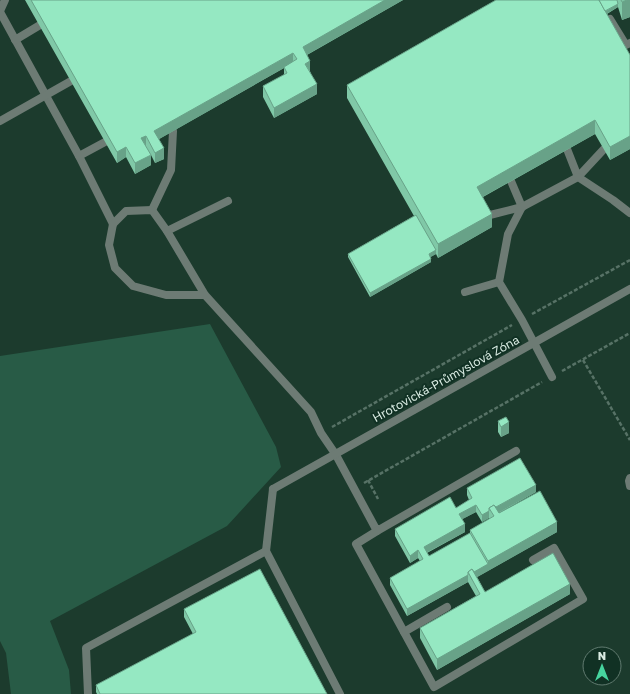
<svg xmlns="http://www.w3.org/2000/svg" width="630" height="694" font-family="'Golos Text',sans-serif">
<rect width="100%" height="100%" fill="#1c3b2d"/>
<path fill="#285b46" d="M210 324 276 447 281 467 227 526 50 621 69 670 71 694H11L6 653 0 641V356Z"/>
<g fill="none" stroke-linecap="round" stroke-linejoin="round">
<g stroke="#577266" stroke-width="2.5" stroke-dasharray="4 2" stroke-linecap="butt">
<path d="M532 314 630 260"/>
<path d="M583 360 630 440"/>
<path d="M562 371 630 333"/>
<path d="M332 427 512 325"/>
<path d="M368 480 378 499"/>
<path d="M364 483 542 382"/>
</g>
<g stroke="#6d7b74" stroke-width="8">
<path d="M0 11 5 0"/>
<path d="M0 12 79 156 113 224"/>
<path d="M610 19 626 45 630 43"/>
<path d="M15 40 40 25"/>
<path d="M0 121 71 81"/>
<path d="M567 149 578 177 604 149"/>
<path d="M79 156 105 142"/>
<path d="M152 210 171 170 173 131"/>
<path d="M486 216 522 207 511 181"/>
<path d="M167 231 228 201"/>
<path d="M465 292 499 282"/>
<path d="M205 295H166L133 286 115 268 109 245 113 224 126 211 152 210 167 231 205 295 311 412 321 433 336 455 377 531 516 451"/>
<path d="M552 377 522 320 499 282 508 234 522 207 578 177 613 200 630 213"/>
<path d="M630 478 629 481 630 486"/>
<path d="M273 489 266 551 340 694"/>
<path d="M377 531 356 544 434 687 583 599 554 548 533 560"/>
<path d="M404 632 447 607"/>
<path d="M88 694 86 648 266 551"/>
</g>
<path stroke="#6d7b74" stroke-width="8" d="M273 489 630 289"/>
</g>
<g fill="#80c8a7" fill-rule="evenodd">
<path d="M25 0H403L307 55 310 71 317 94 274 118 263 97V86L284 75V68L159 139 164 159 155 163 151 155V165L135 174 126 157 117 163Z"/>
<path d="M496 0H630V17L622 20 618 7 607 14 630 55V149L610 160 595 134 483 197 492 227 438 258 436 254 430 257 431 262 370 297 348 257V254L414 216 347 98V85Z"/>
<path d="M498 421 509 433 501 437 498 432Z"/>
<path d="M467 488 536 492 499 513 557 532 477 577 485 592 570 594 437 670 420 638V628L476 596 468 582 407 616 390 585V578L420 561 418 558 410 563 395 536V529L456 508 469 500 467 495ZM476 512 482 522 489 518 490 519 470 530V533L429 556 427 553 465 532 462 519Z"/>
<path d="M184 609 327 694H97L96 692V685L193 634 184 617Z"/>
</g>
<g fill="#68a288">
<path d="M385 0H403L303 57V47Z"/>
<path d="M627 0H630V17L622 20V2Z"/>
<path d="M618 4V7L601 17V14Z"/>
<path d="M293 53V63L284 67V68L154 142V131Z"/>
<path d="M310 61V71L305 64Z"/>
<path d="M317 84V94L274 118V108Z"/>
<path d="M595 120V134L477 200V187Z"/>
<path d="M146 136V146L141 138Z"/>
<path d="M630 136V149L610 160V147Z"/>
<path d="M126 147V157L117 163V152Z"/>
<path d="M164 148V159L155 163V153Z"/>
<path d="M151 155V165L135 174V163Z"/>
<path d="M492 214V227L438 258V244Z"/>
<path d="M436 250V254L429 258V254Z"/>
<path d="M431 259V262L370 297V293Z"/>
<path d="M509 422V433L501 437V427Z"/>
<path d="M536 485V492L494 515 491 510Z"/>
<path d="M476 505V512L459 521V514Z"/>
<path d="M489 511V518L482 522V515Z"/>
<path d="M557 522V532L488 571V561Z"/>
<path d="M465 524V532L424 554V547Z"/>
<path d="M418 550V558L410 563V556Z"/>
<path d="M488 564V571L472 580 469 574Z"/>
<path d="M468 575V582L407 616V609Z"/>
<path d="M570 584V594L437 670V659Z"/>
</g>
<g fill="#95e8c2" stroke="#68a288">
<path d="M31 0H385L303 47 310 61 305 64 317 84 274 108 263 86 287 73 284 67 297 59 293 53 154 131 164 148 155 153 146 136 141 138 151 155 135 163 126 147 117 152Z"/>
<path d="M496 0H599L630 55V136L610 147 595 120 567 136 477 187 492 214 438 244 347 85Z"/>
<path d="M599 0H617L618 4 605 11Z"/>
<path d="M621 0H627L622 2Z"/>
<path d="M416 215 436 250 429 254 431 259 370 293 348 254Z"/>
<path d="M506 417 509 422 501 427 498 421Z"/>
<path d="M520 458 536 485 496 507 494 505 489 508V511L482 515 476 505 459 514 465 524 424 547 429 556 470 533 488 564 474 572 472 569 468 572V575L407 609 390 578 423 559 418 550 410 556 395 529 450 497 456 508 472 498 467 488Z"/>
<path d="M540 491 557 522 488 561 470 530 494 516 489 508 494 505 499 513Z"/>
<path d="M553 553 570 584 437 659 420 628 480 594 468 572 472 569 485 592Z"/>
<path d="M260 569 327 694H100L96 685 196 632 184 609Z"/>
</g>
<g text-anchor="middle" stroke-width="4" stroke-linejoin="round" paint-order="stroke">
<g font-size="12" fill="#d9ebe2" stroke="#113124">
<text transform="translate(446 379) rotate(-29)" y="4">Hrotovická-Průmyslová Zóna</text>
</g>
</g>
<g transform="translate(602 666)"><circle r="19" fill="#113124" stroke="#617b70"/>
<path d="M0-3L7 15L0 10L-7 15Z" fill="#46d49e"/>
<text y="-6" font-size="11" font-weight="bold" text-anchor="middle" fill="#d9ebe2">N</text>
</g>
</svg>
